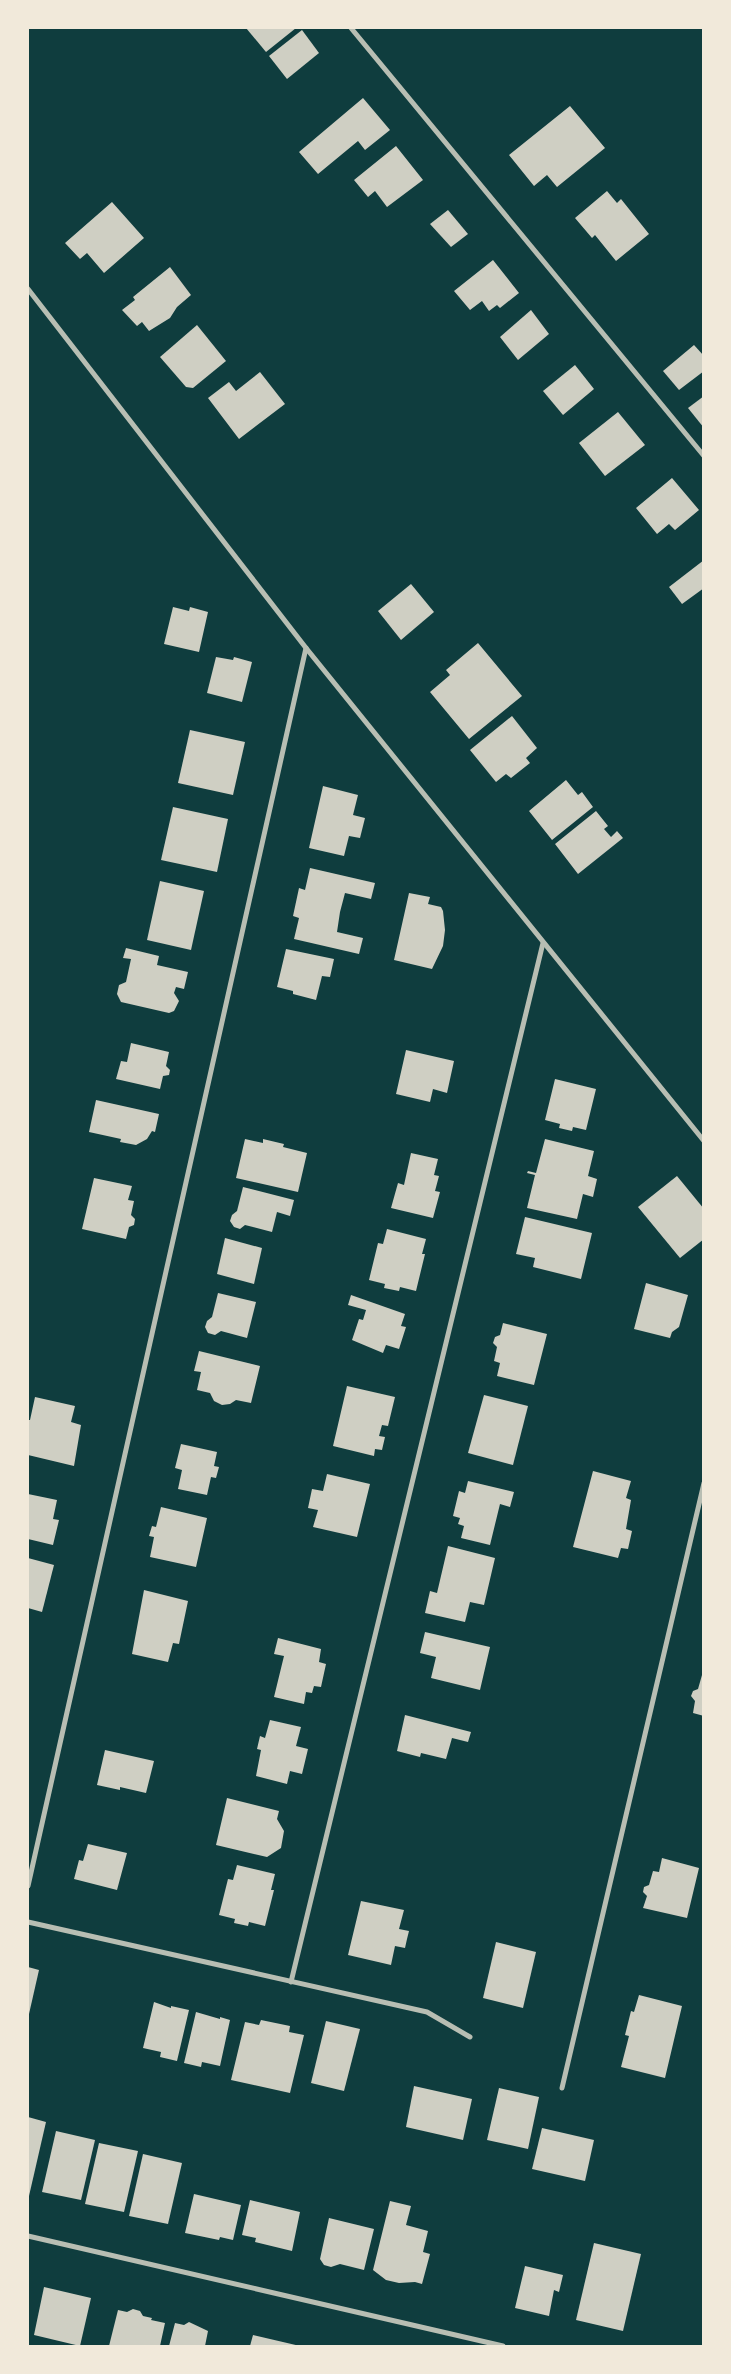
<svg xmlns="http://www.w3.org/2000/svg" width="731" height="2374" font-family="Helvetica,sans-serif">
<rect width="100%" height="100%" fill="#0f3d3e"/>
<g fill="#cfcfc3">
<path d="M246 28H296L266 52Z"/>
<path d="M302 30 319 53 287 79 269 56Z"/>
<path d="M363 98 390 130 365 150 358 141 318 174 299 152Z"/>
<path d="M570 106 605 148 557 187 547 175 534 186 509 155Z"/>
<path d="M396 146 423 180 387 207 375 191 368 197 354 180Z"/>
<path d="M607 191 617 203 621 199 649 234 616 261 595 235 592 238 575 218Z"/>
<path d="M112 202 144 238 104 273 87 253 80 259 65 243Z"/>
<path d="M448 210 468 234 451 247 430 224Z"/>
<path d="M493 260 519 293 500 308 497 305 489 311 482 301 470 310 454 291Z"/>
<path d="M170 267 191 295 177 307 170 318 149 331 142 322 137 326 122 310 135 300 133 297Z"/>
<path d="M531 310 549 334 518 360 500 337Z"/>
<path d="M197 325 226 361 193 388 186 387 160 357Z"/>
<path d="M694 345 704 356V371L679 390 663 371Z"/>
<path d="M575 365 594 389 563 415 543 391Z"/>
<path d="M260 372 285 404 239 439 208 398 229 382 236 391Z"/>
<path d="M704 396V428L688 408Z"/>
<path d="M618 412 645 445 605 476 579 443Z"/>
<path d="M672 478 699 510 675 530 669 524 657 534 636 508Z"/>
<path d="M704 560V588L682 604 669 587Z"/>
<path d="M411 584 434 612 401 640 378 611Z"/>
<path d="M173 607 189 611 190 607 208 612 199 652 164 644Z"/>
<path d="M478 643 522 696 469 739 430 692 450 675 446 670Z"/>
<path d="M216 657 233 660 234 657 252 662 242 702 207 693Z"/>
<path d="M512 716 537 748 526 758 530 763 511 778 506 774 496 782 470 750Z"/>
<path d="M190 730 245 742 233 795 178 783Z"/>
<path d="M566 780 578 795 582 792 593 807 552 840 529 811Z"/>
<path d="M323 786 358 795 353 815 365 818 360 838 349 836 344 856 309 848Z"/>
<path d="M173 807 228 819 217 872 161 860Z"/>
<path d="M596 811 608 826 604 829 611 837 617 831 623 838 578 874 555 844Z"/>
<path d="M310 868 375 883 371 899 345 893 340 912 337 932 363 938 359 954 294 939 299 918 293 916 299 888 305 890Z"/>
<path d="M160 881 204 891 191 950 147 940Z"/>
<path d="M409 893 430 897 428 904 441 907 443 911 445 930 443 946 432 969 394 960Z"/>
<path d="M126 948 159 956 157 965 188 972 184 989 176 987 174 993 179 1001 174 1011 169 1013 121 1002 117 994 119 985 126 982 131 959 123 958Z"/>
<path d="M286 949 334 959 330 977 322 976 316 1000 293 994V991L277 987Z"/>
<path d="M131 1043 169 1052 166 1066 170 1070 169 1075 163 1076 160 1089 116 1079 121 1061 127 1062Z"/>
<path d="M406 1050 454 1061 447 1093 433 1089 430 1102 396 1094Z"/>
<path d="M555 1079 596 1089 586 1130 573 1127 572 1131 559 1128 560 1124 545 1120Z"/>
<path d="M96 1100 159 1114 155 1132 152 1131 147 1139 136 1145 120 1142 121 1139 89 1132Z"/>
<path d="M245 1139 263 1143V1139L284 1144 283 1147 307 1153 298 1192 236 1178Z"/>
<path d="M545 1139 594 1151 588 1176 597 1179 593 1197 583 1194 577 1219 527 1208 535 1175 527 1173 528 1171 536 1173Z"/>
<path d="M411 1153 438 1159 434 1175 439 1176 435 1191 440 1192 433 1218 391 1208 398 1183 404 1185Z"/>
<path d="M677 1176 704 1209V1239L680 1258 638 1207Z"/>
<path d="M94 1178 132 1186 128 1200 134 1201 131 1215 135 1219 134 1225 129 1227 126 1239 82 1229Z"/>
<path d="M243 1187 294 1200 290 1216 277 1212 272 1232 245 1225 240 1229 234 1227 230 1221 232 1215 237 1211Z"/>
<path d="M525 1217 592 1233 581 1279 533 1267 535 1258 516 1254Z"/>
<path d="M387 1229 426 1239 422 1254H425L416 1291 400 1287 399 1291 384 1288 385 1284 369 1280 378 1243 383 1244Z"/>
<path d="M225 1238 262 1248 254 1284 217 1274Z"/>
<path d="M646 1283 688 1295 679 1327 672 1332 670 1338 634 1329Z"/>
<path d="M218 1293 256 1302 247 1338 221 1331 215 1335 208 1333 205 1327 207 1321 212 1317Z"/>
<path d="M351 1295 405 1314 401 1326 406 1327 399 1349 386 1345 383 1353 352 1340 359 1319 363 1320 366 1310 348 1305Z"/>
<path d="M503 1323 547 1334 534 1385 497 1376 500 1363 494 1361 497 1347 493 1343 495 1337 500 1335Z"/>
<path d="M199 1351 260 1366 251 1403 236 1400 230 1404 222 1405 214 1401 210 1393 197 1390 201 1372 194 1371Z"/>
<path d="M347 1386 395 1397 388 1426 382 1425 379 1436 385 1437 382 1450 375 1449 374 1456 333 1446Z"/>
<path d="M484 1395 528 1406 513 1465 468 1453Z"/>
<path d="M35 1397 75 1406 71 1422 81 1425 74 1466 28 1455V1420H30Z"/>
<path d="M181 1444 217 1452 214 1466 219 1467 216 1478 211 1477 207 1495 178 1489 182 1470 175 1468Z"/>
<path d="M593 1471 631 1481 626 1498 631 1500 626 1529 632 1531 628 1549 621 1548 618 1558 573 1547Z"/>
<path d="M327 1474 370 1484 357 1537 313 1527 318 1510 308 1508 312 1489 323 1491Z"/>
<path d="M468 1481 514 1492 510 1507 500 1504 490 1545 461 1538 464 1526 458 1524 460 1518 453 1516 459 1491 465 1493Z"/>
<path d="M28 1494 57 1500 53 1519 59 1520 53 1545 28 1539Z"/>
<path d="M161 1507 207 1518 196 1567 150 1557 154 1537 149 1536 152 1526 156 1527Z"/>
<path d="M448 1546 495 1558 484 1605 470 1602 465 1622 425 1613 430 1591 437 1593Z"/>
<path d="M28 1558 54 1565 42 1612 28 1608Z"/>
<path d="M144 1590 188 1601 179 1644 173 1643 168 1662 132 1654Z"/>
<path d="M425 1632 490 1647 480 1690 431 1678 436 1657 420 1653Z"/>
<path d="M278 1638 321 1649 319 1662 326 1664 321 1687 314 1686 312 1693 306 1692 304 1704 274 1697 284 1656 274 1654Z"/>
<path d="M702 1675 704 1676V1716L693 1713 695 1701 691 1696 693 1691 698 1689Z"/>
<path d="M405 1715 471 1732 468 1742 452 1738 446 1759 421 1753 420 1757 397 1751Z"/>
<path d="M270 1720 301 1727 296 1746 308 1749 302 1774 290 1771 287 1784 256 1776 261 1750 257 1749 260 1736 265 1738Z"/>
<path d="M105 1750 154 1761 146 1793 120 1787V1790L97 1785Z"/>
<path d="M227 1798 279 1811 277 1819 284 1831 281 1848 267 1857 216 1845Z"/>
<path d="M88 1844 127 1853 117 1890 74 1879 79 1860 83 1861Z"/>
<path d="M662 1858 699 1868 687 1918 643 1908 647 1896 643 1892 644 1887 649 1885 653 1871 659 1872Z"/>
<path d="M237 1865 275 1874 271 1890H274L265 1926 249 1922 248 1926 234 1923 235 1919 219 1915 228 1879 233 1880Z"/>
<path d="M361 1901 404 1910 399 1929 409 1931 407 1939 405 1948 395 1946 391 1965 348 1955Z"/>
<path d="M496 1942 536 1952 523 2008 483 1998Z"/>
<path d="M28 1967 39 1970 29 2014 28 2013Z"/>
<path d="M639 1995 682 2006 665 2078 621 2067 629 2036 625 2035 631 2011 634 2012Z"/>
<path d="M154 2002 171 2008V2006L189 2010 177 2061 160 2057 161 2052 143 2048Z"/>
<path d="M196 2012 220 2019V2017L230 2020 220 2066 202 2062 201 2067 184 2063Z"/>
<path d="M261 2020 290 2026 289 2032 304 2035 290 2093 231 2080 245 2022 259 2025Z"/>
<path d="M326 2021 360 2029 344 2091 311 2083Z"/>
<path d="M414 2086 472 2099 463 2140 406 2127Z"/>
<path d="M499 2088 539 2097 528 2149 487 2140Z"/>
<path d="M28 2117 46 2122 29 2196 28 2195Z"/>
<path d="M542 2128 594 2140 585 2181 532 2169Z"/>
<path d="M56 2131 95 2140 81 2200 42 2192Z"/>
<path d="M99 2143 138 2151 124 2212 85 2204Z"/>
<path d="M143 2154 182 2163 168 2224 129 2216Z"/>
<path d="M194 2194 241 2205 233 2240 220 2237 219 2240 185 2233Z"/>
<path d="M250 2200 300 2212 292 2251 255 2242 256 2238 242 2235Z"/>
<path d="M390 2201 411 2206 406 2225 428 2231 423 2252 430 2254 422 2284 415 2282 399 2283 386 2280 373 2270Z"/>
<path d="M329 2218 374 2229 364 2270 340 2264 331 2267 324 2265 320 2259Z"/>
<path d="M594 2243 641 2254 623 2331 576 2320Z"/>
<path d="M525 2266 563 2275 559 2292 554 2290 549 2316 515 2308Z"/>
<path d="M44 2287 91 2298 80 2346 34 2335Z"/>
<path d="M133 2309 140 2311 143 2316 152 2318 151 2320 165 2323 160 2346H109L118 2310 127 2312Z"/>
<path d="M189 2322 208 2331 205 2346H169L175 2323 184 2325Z"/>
<path d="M253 2335 300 2346H250Z"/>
</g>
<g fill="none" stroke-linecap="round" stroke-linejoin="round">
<g stroke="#b8beb3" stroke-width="5">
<path d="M351 28 704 456"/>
<path d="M28 289 306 648 704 1141"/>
<path d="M28 1886 306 648"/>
<path d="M28 1922 427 2012 470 2037"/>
<path d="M291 1982 543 943"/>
<path d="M562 2088 704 1483"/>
<path d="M28 2236 503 2346"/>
</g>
</g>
<rect width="731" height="2374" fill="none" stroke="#f1e9da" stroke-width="58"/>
</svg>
